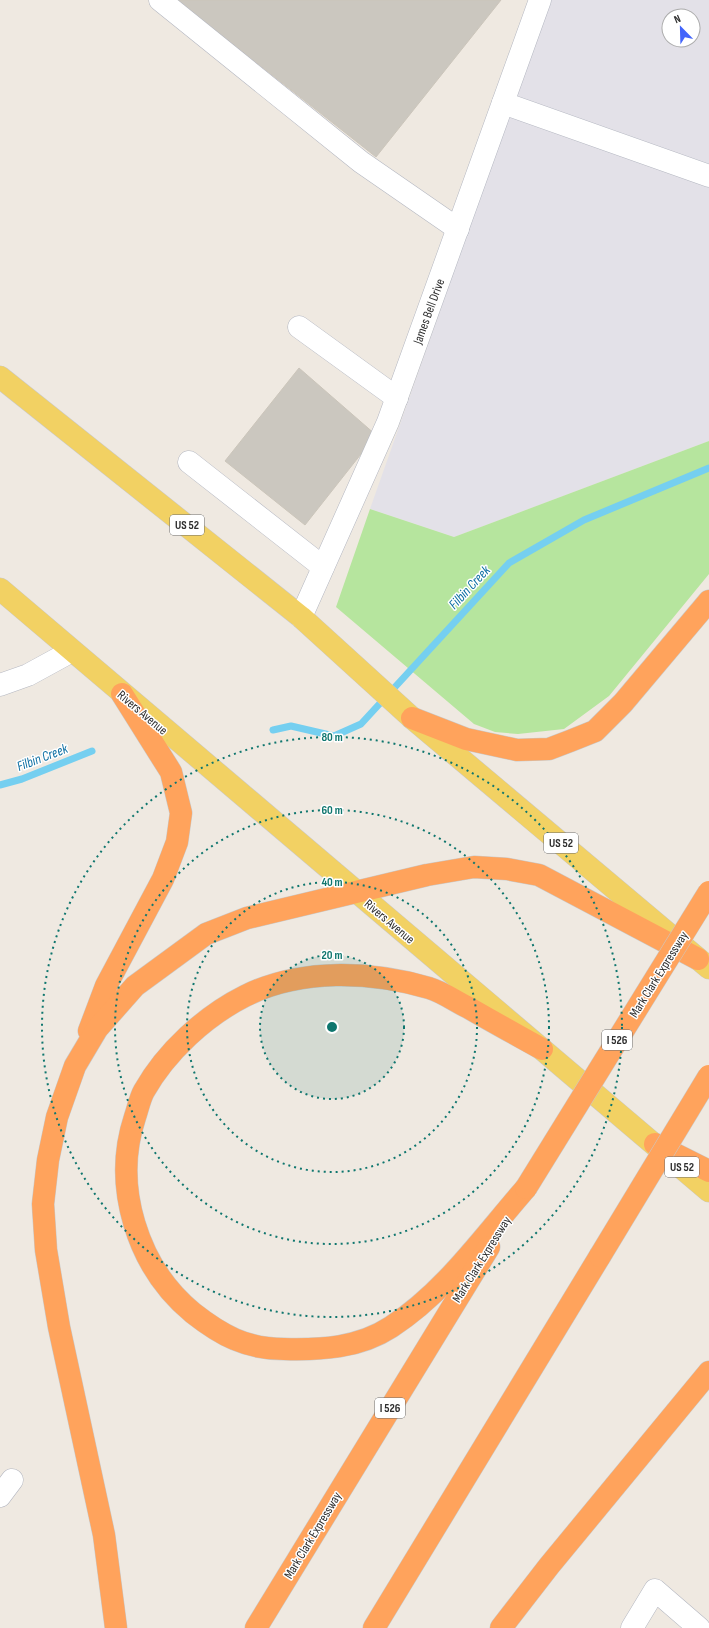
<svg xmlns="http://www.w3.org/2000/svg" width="709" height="1628" font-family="'Sofia Sans Condensed',sans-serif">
<rect width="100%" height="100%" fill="#efe9e1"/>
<path fill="#e3e1e8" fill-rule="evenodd" d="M550 0H709V441L454 537 370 509ZM669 16H693V40H669Z"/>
<path fill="#b6e59e" d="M709 441V574L609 696 564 729 518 734 495 732 474 724 336 607 370 509 454 537Z"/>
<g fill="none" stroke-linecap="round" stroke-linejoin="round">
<g stroke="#75cff0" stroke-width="7">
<path d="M273 730 291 726 334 736 361 724 509 563 584 520 709 468"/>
<path d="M0 785 22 779 92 751"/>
</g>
</g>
<g fill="#cbc7bf" stroke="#cbc5ba">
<path d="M177 0H501L376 157Z"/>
<path d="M299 368 376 435 305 525 225 461Z"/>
</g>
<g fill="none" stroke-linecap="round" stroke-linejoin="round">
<defs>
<g id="minor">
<path d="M160 0 361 162 458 229"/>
<path d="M503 103 709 176"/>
<path d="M299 327 397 398"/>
<path d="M189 462 323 567"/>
<path d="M301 617 388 422 540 0"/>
<path d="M0 685 28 675 72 651"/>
<path d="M0 1496 12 1480"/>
<path d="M632 1628 655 1590 699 1628"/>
</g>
<g id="major">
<path d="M0 377 301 617 412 718 709 968"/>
<path d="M0 589 709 1191"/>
</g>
<g id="highway">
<path d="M412 718 466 739 517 750 549 749 570 741 595 731 623 703 709 601"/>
<path d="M89 1031 106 986 163 879 177 842 181 813 171 772 122 694"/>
<path d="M655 1144 709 1171"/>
<path d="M526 1188C484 1236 445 1292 391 1327 359 1348 321 1350 284 1349 246 1349 221 1335 193 1313 137 1267 112 1186 135 1117 138 1108 140 1098 144 1091 166 1052 205 1016 245 996 301 968 370 971 429 988 443 992 456 1002 469 1008 493 1022 517 1035 542 1049"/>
<path d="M116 1628 104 1535 59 1327 46 1250 43 1204 48 1160 57 1117 75 1066 97 1029 135 986 206 934 247 918 427 875 474 867 507 869 539 875 698 959"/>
<path d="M256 1628 489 1247"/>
<path d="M374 1628 600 1256"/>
<path d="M501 1628 549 1566 709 1372"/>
</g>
</defs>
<use href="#minor" stroke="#b4b7c1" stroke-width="23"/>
<use href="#major" stroke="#c9c9c9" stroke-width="23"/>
<use href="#highway" stroke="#c9c9c9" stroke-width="23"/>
<use href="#minor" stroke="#fff" stroke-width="22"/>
<use href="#major" stroke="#f2d163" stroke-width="22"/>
<use href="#highway" stroke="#ffa35c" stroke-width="22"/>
<defs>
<g id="highway-bridge">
<path d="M526 1188 709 892"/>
<path d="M600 1256 709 1076"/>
</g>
</defs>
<use href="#highway-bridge" stroke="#c9c9c9" stroke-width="23" stroke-linecap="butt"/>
<use href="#highway-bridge" stroke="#ffa35c" stroke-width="22"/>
</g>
<circle cx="332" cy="1027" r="72" fill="#0f766e" fill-opacity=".12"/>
<g fill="none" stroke="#0f766e" stroke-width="2" stroke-dasharray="2 4">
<circle cx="332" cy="1027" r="72"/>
<circle cx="332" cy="1027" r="145"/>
<circle cx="332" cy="1027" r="217"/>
<circle cx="332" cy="1027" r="290"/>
</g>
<g text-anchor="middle" stroke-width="3" stroke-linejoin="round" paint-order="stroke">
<g fill="#fff" stroke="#6d6d6d" stroke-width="1">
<rect x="170" y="515" width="34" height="20" rx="3"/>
<rect x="544" y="833" width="34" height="20" rx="3"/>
<rect x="602" y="1030" width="30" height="20" rx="3"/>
<rect x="665" y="1157" width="34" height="20" rx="3"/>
<rect x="375" y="1398" width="30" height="20" rx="3"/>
</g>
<g font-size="12" font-weight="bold" fill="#2e2e2e">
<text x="187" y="529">US 52</text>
<text x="561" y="847">US 52</text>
<text x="617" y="1044">I 526</text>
<text x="682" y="1171">US 52</text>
<text x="390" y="1412">I 526</text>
</g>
<g font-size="13" fill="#2e2e2e" stroke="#fff">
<text transform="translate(428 311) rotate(-70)" y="5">James Bell Drive</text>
<text transform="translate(143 712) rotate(40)" y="5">Rivers Avenue</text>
<text transform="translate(390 921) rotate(40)" y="5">Rivers Avenue</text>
<text transform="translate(658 974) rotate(-58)" y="5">Mark Clark Expressway</text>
<text transform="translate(481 1259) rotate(-58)" y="5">Mark Clark Expressway</text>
<text transform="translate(312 1535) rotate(-59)" y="5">Mark Clark Expressway</text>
</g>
<g font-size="14" font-style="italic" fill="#0d6fa3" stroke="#fff">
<text transform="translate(469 587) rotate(-47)" y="5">Filbin Creek</text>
<text transform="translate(42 757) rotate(-21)" y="5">Filbin Creek</text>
</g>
</g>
<circle cx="332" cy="1027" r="6" fill="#0f766e" stroke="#fff" stroke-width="2"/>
<g font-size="12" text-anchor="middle" font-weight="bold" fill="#0f766e" stroke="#fff" stroke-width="3" stroke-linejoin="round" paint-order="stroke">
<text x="332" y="741">80 m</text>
<text x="332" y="814">60 m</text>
<text x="332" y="886">40 m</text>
<text x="332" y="959">20 m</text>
</g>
<g transform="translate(681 28) rotate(337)"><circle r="19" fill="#ffffff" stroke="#ababab"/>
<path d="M0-3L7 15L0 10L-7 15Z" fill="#4264fb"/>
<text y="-6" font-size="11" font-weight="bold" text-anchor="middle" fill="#2e2e2e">N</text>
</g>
</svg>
